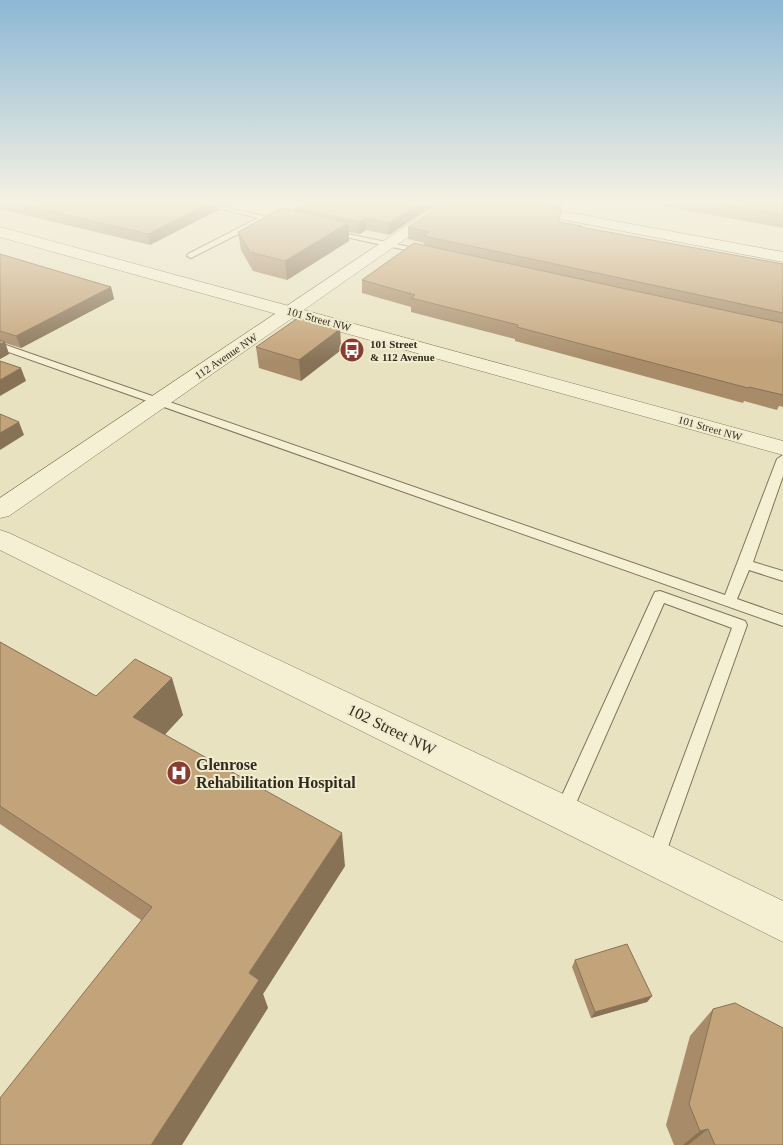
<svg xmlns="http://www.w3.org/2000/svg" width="783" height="1145" font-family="Georgia,serif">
<rect width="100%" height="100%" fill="#e9e2c1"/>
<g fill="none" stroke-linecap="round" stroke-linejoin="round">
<defs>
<g id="service">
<path d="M192 202H202L286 221 282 223 266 220 191 258 187 256 188 254 258 218Z"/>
<path d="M329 230 424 250 428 252 424 254 332 234 328 232Z"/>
<path d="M0 343 725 595 777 459 783 455V476L753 562 783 571V581L749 570 737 599 783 615V626L0 349Z"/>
<path d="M660 591 745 621 747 625 664 858 662 864 655 867 648 864 646 858 732 628 664 603 569 819 563 821 557 819 554 813 653 596 655 592Z"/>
</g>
<g id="minor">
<path d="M442 202H458L9 516 0 518V498Z"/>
<path d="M0 530 9 533 557 791 783 901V942L0 550Z"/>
</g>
<path id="tertiary" d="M0 227 783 441V455L0 237Z"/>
<path id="secondary" d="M485 202H512L783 252V262L492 206Z"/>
</defs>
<use href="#service" stroke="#80745a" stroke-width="2"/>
<use href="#minor" stroke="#80745a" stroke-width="1"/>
<use href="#tertiary" stroke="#80745a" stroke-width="1"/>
<use href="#secondary" stroke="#62553e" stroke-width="1"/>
<use href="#service" fill="#f5efd3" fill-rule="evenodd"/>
<use href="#minor" fill="#f5efd3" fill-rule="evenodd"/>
<use href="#tertiary" fill="#f5efd3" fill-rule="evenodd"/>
<use href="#secondary" fill="#f5efd3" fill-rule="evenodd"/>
</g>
<g fill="#a88c69">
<path d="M0 202H235L228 205 217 203 218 210 150 245 0 209Z"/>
<path d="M306 202H439L389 235 366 230 360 234 349 232V241L287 280 253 271 241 250 238 232 294 211V208Z"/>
<path d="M446 202H563L559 222 582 228 783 264V407L779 406 777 410 744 401 743 403 515 341V339L411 312V307L362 293V280L424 245V243L408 239V227Z"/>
<path d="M641 202H783V228Z"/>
<path d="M0 254 111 287 114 299 21 348 5 343 9 354 0 359Z"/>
<path d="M340 329 341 350 301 381 259 368 256 347Z"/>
<path d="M0 642 96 696 183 715 165 734 345 866 263 994 268 1008 141 920 0 824Z"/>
<path d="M575 960 652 996 647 1002 591 1018 572 967Z"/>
<path d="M713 1009 783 1145H674L666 1125 690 1036Z"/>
</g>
<g fill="#887255">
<path d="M212 202H217L218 210 150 245 148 234Z"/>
<path d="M227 202H235L228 205Z"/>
<path d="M422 202H439L389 235V223Z"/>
<path d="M366 218V230L360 234 359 222Z"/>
<path d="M348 223 349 241 287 280 285 261Z"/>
<path d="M111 287 114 299 21 348 16 336Z"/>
<path d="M340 329 341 350 301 381 299 360Z"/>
<path d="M5 342 9 354 0 359V344Z"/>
<path d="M21 368 26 381 0 396V380Z"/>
<path d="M19 422 24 435 0 450V433Z"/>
<path d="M172 678 183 715 148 753 133 717Z"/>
<path d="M342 833 345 866 263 994 268 1008 182 1145H151L249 973Z"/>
<path d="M652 996 647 1002 591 1018 595 1012Z"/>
<path d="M708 1129 688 1145H683L700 1131Z"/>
</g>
<g fill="#c3a37a" stroke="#887255">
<path d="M10 202H212L148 234Z"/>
<path d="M306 202H422L389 223 366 218 359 222 294 208Z"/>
<path d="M446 202H520L561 209 559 222 582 226 581 227 783 264V313L424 236 429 232 408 227Z"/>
<path d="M706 202H783V215Z"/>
<path d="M282 208 348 223 285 261 250 252 238 232Z"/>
<path d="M414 243 783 323V395L749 387 748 388 517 327 518 325 411 298 415 295 362 280Z"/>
<path d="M0 254 111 287 16 336 0 331Z"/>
<path d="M298 318 340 329 299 360 256 347Z"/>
<path d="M0 340 5 342 0 344Z"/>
<path d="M0 361 21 368 0 380Z"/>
<path d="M0 414 19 422 0 433Z"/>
<path d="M0 642 96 696 135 659 172 678 133 717 342 833 249 973 259 980 151 1145H0V1098L152 907 0 806Z"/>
<path d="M627 944 652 996 595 1012 575 960Z"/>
<path d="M735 1003 783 1028V1145H715L708 1129 700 1131 689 1104 713 1009Z"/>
</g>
<linearGradient id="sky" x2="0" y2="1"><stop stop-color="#8cb7d5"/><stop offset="0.56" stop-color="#f5f2e3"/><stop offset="1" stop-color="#f5f2e3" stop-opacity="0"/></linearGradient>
<rect width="783" height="362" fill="url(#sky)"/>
<defs>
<symbol id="bus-disc" viewBox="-11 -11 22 22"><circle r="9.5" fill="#893c30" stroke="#f1ecd0"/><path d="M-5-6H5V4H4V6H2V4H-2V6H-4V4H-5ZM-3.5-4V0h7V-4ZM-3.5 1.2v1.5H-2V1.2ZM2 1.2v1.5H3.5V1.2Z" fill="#fff"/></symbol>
<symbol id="hospital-disc" viewBox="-11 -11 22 22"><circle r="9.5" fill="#893c30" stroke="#f1ecd0"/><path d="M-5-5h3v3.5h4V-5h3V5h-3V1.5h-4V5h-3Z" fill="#fff"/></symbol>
</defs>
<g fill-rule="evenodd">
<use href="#bus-disc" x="338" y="336" width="28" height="28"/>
<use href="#hospital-disc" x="165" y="759" width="28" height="28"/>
</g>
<g text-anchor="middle" stroke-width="4" stroke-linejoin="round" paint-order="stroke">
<g font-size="11" fill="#312a1d" stroke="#f1ecd0">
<text transform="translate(319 319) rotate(15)" y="4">101 Street NW</text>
<text transform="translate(226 356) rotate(-34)" y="4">112 Avenue NW</text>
<text transform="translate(710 428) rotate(16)" y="4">101 Street NW</text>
</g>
<g font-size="11" font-weight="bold" fill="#312a1d" stroke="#f1ecd0" text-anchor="start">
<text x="370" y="348">101 Street<tspan x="370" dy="13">&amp; 112 Avenue</tspan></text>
</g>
<g font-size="16" fill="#312a1d" stroke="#f1ecd0">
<text transform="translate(392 729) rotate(26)" y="6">102 Street NW</text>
</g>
<g font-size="16" font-weight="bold" fill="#312a1d" stroke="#f1ecd0" text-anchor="start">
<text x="196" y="770">Glenrose<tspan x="196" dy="18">Rehabilitation Hospital</tspan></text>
</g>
</g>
</svg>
